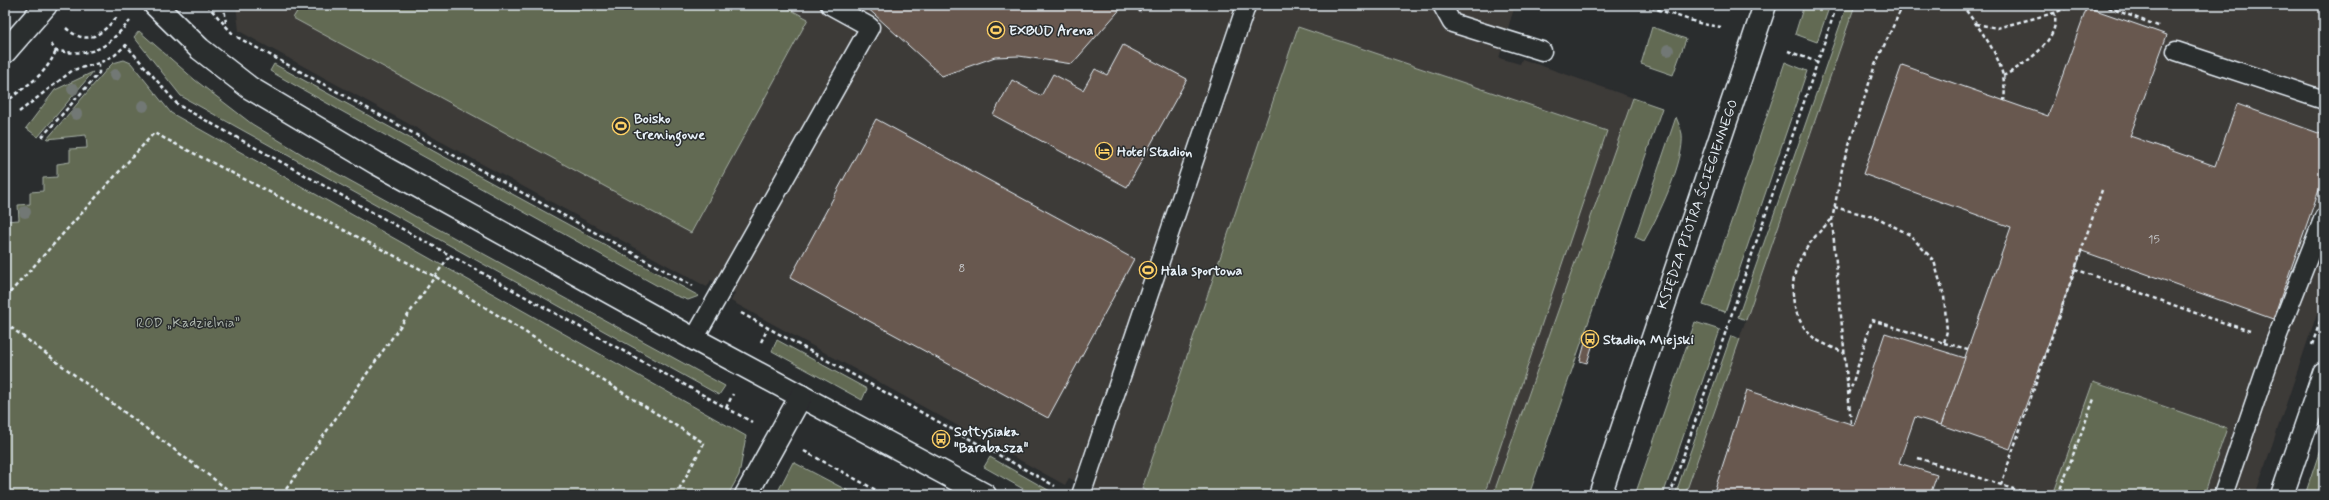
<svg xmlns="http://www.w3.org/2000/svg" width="2329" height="500" font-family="Mynerve,sans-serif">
<rect width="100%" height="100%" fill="#2a2d2e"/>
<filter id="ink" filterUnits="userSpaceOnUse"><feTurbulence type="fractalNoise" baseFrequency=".025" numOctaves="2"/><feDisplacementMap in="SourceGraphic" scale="8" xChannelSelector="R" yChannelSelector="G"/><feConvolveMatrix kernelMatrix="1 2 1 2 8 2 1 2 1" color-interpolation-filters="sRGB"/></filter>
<g filter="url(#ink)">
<g fill="#3d3a38">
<path d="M236 5H1515L1499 58 1520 64 1522 59 1662 108 1529 495H1098L1099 492 1069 478 1065 485 731 301 735 293 711 280 707 287 239 31Z"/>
<path d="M1855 5H2324V293L2255 495H1685Z"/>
</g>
<g fill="#626b52" stroke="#a5aea5">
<path d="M301 5H782L808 19 691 233 293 18Z"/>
<path d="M1804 5H1830L1817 42 1795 34Z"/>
<path d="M1847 5H1855L1746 320 1738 317Z"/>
<path d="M1298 27 1607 131 1484 495H1160L1142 489Z"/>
<path d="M1652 27 1686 39 1673 75 1641 64Z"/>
<path d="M139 31 195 80 252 124 305 156 725 386 719 395 181 96 134 37Z"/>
<path d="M124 60 131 63 171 113 746 436 739 475 728 495H5V221L19 220 18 205 30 204V192L43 191V178L57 177V164L70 162V149L87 148 86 135 47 139 108 68 113 63Z"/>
<path d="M1785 62 1807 71 1725 312 1703 305Z"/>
<path d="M274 64 699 296 688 300 674 295 298 87 270 71Z"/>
<path d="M93 72 38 137 26 128 55 90Z"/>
<path d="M1633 98 1662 108 1529 495H1493Z"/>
<path d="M1676 117C1678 122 1681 129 1682 134 1685 161 1658 217 1644 241L1635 237Z"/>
<path d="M1695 322 1720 330 1663 495H1635Z"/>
<path d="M1731 336 1740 339 1685 495H1675Z"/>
<path d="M777 340 867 389 862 400 772 351Z"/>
<path d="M2093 382 2227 428 2204 495H2053Z"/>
<path d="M2324 438V495H2305Z"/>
<path d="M990 457 1057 495H1034L984 467Z"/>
<path d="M793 462 856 495H776Z"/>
</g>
<g fill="#68594f" stroke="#e8f1f8">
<path d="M864 5H1124L1072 64 1019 56 995 57 942 76Z"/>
<path d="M2087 7 2167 35 2130 136 2215 166 2237 104 2324 135V176L2273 319 2082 251 2010 449 1941 425 2011 227 1863 174 1902 65 2048 116Z"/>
<path d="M1123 45 1187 79 1127 187 993 115 1012 80 1041 96 1053 74 1083 90 1095 69 1107 75Z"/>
<path d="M876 119 1134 259 1048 418 790 278Z"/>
<path d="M1588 332 1596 334 1587 363 1580 361Z"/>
<path d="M1885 333 1965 358 1941 425 1915 417 1899 463 1937 475 1930 495H1713L1747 390 1854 425Z"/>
</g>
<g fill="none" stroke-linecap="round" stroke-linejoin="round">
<defs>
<g id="service">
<path d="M1442 5 1452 23 1542 51"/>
<path d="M2176 51 2324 100"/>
<path d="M694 339 870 27 830 5"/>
<path d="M1081 495 1245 9 1243 5"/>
<path d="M2223 495 2276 340 2324 217"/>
</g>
<g id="minor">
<path d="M155 5 200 49 250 88 376 163 694 339 985 495"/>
<path d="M746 495 801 396"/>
<path d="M2282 495 2324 373"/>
</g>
<g id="tertiary">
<path d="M5 52 46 5"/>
<path d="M1600 495 1765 5"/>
</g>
</defs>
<use href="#service" stroke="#e8f1f8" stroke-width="21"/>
<use href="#minor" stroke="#e8f1f8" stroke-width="25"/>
<use href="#tertiary" stroke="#e8f1f8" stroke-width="25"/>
<g stroke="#e8f1f8" stroke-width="2.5" stroke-dasharray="4 3" stroke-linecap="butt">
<path d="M207 5 233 34"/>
<path d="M224 5 226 24"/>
<path d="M1644 5 1702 24 1721 27"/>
<path d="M1962 5C1983 34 2009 63 2004 101"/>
<path d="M2102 5 2161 27"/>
<path d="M1708 7 1709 5"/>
<path d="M1139 12 1145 5"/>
<path d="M1976 24 1997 28 2054 13 2074 5"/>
<path d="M66 28C88 48 102 33 118 16"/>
<path d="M237 37 693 286"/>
<path d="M51 44 56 51C97 56 103 50 130 21"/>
<path d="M1788 51 1817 62"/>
<path d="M2003 76C2024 66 2071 33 2050 5"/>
<path d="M5 104C27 82 42 81 56 51"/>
<path d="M19 112 73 70 99 63 115 55 126 45 178 105 752 422"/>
<path d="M42 137 99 73V63"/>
<path d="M1834 207 1878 218 1910 235 1934 261 1944 296 1947 331 1944 343 1872 320 1849 395"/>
<path d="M1831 220C1820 231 1809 242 1802 256 1787 282 1790 318 1814 338 1822 344 1835 348 1844 353"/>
<path d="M2075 269 2209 318 2250 331"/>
<path d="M5 298 154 133 436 277 704 443 676 495"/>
<path d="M741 313 1055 486"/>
<path d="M5 323 235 495"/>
<path d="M761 342 768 328"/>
<path d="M1944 343 1968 349"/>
<path d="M2312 345 2324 310"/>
<path d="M726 408 733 394"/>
<path d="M1851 423 1832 220 1843 164 1875 65 1903 5"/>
<path d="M804 451 885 495"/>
<path d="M1918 458 2032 495"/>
<path d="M2001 485 2102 190"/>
<path d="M282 495 450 255"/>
<path d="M1670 495 1837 5"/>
<path d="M2058 495 2094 399"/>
</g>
<use href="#service" stroke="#2a2d2e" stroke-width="18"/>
<use href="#minor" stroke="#2a2d2e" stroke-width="22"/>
<use href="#tertiary" stroke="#2a2d2e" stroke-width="22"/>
</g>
<g fill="#727874">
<circle cx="1668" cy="50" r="6"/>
<circle cx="115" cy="75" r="6"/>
<circle cx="73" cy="89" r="6"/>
<circle cx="143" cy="106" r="6"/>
<circle cx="76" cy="114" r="6"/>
<circle cx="25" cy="212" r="6"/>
</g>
</g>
<defs>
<symbol id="stadium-ring" viewBox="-11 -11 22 22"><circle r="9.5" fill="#2a2d2e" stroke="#ffd166" stroke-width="1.5"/><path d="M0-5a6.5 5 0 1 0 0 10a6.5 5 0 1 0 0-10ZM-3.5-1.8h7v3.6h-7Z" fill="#ffd166"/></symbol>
<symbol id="hotel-ring" viewBox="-11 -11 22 22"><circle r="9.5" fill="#2a2d2e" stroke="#ffd166" stroke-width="1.5"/><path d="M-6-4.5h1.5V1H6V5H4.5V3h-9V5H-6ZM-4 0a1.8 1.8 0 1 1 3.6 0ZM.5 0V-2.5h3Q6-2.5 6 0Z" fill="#ffd166"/></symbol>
<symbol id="bus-ring" viewBox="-11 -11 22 22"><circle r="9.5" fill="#2a2d2e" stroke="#ffd166" stroke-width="1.5"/><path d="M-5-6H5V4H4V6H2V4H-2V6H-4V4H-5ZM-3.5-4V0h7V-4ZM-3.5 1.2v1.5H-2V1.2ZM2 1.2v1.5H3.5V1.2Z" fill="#ffd166"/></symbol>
</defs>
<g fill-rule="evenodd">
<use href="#stadium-ring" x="986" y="20" width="20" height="20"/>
<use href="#stadium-ring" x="611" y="116" width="20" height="20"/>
<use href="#hotel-ring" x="1094" y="141" width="20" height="20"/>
<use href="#stadium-ring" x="1138" y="260" width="20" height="20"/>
<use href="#bus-ring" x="1580" y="329" width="20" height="20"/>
<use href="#bus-ring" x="931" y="429" width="20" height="20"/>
</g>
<g text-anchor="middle" stroke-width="3" stroke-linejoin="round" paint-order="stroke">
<g font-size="12" fill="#c8cbce">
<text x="2154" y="243">15</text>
<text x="962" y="272">8</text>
</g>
<g font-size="14" font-weight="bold" fill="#e8f1f8" stroke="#2a2d2e" text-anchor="start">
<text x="1009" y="35">EXBUD Arena</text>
<text x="634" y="123">Boisko<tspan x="634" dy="16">treningowe</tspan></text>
<text x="1117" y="156">Hotel Stadion</text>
<text x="1161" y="275">Hala sportowa</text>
<text x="1603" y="344">Stadion Miejski</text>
<text x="954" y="436">Sołtysiaka<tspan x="954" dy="16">"Barabasza"</tspan></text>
</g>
<g font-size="14" fill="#e8f1f8" stroke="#2a2d2e">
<text transform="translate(1697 204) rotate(-71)" y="5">KSIĘDZA PIOTRA ŚCIEGIENNEGO</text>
</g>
<g font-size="14" fill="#acb5ad" stroke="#2a2d2e">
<text x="188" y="327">ROD „Kadzielnia”</text>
</g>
</g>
<rect width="2329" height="500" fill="none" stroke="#2a2d2e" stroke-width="20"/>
<rect x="10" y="10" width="2309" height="480" fill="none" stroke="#e8f1f8" stroke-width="1.5" filter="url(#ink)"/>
</svg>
